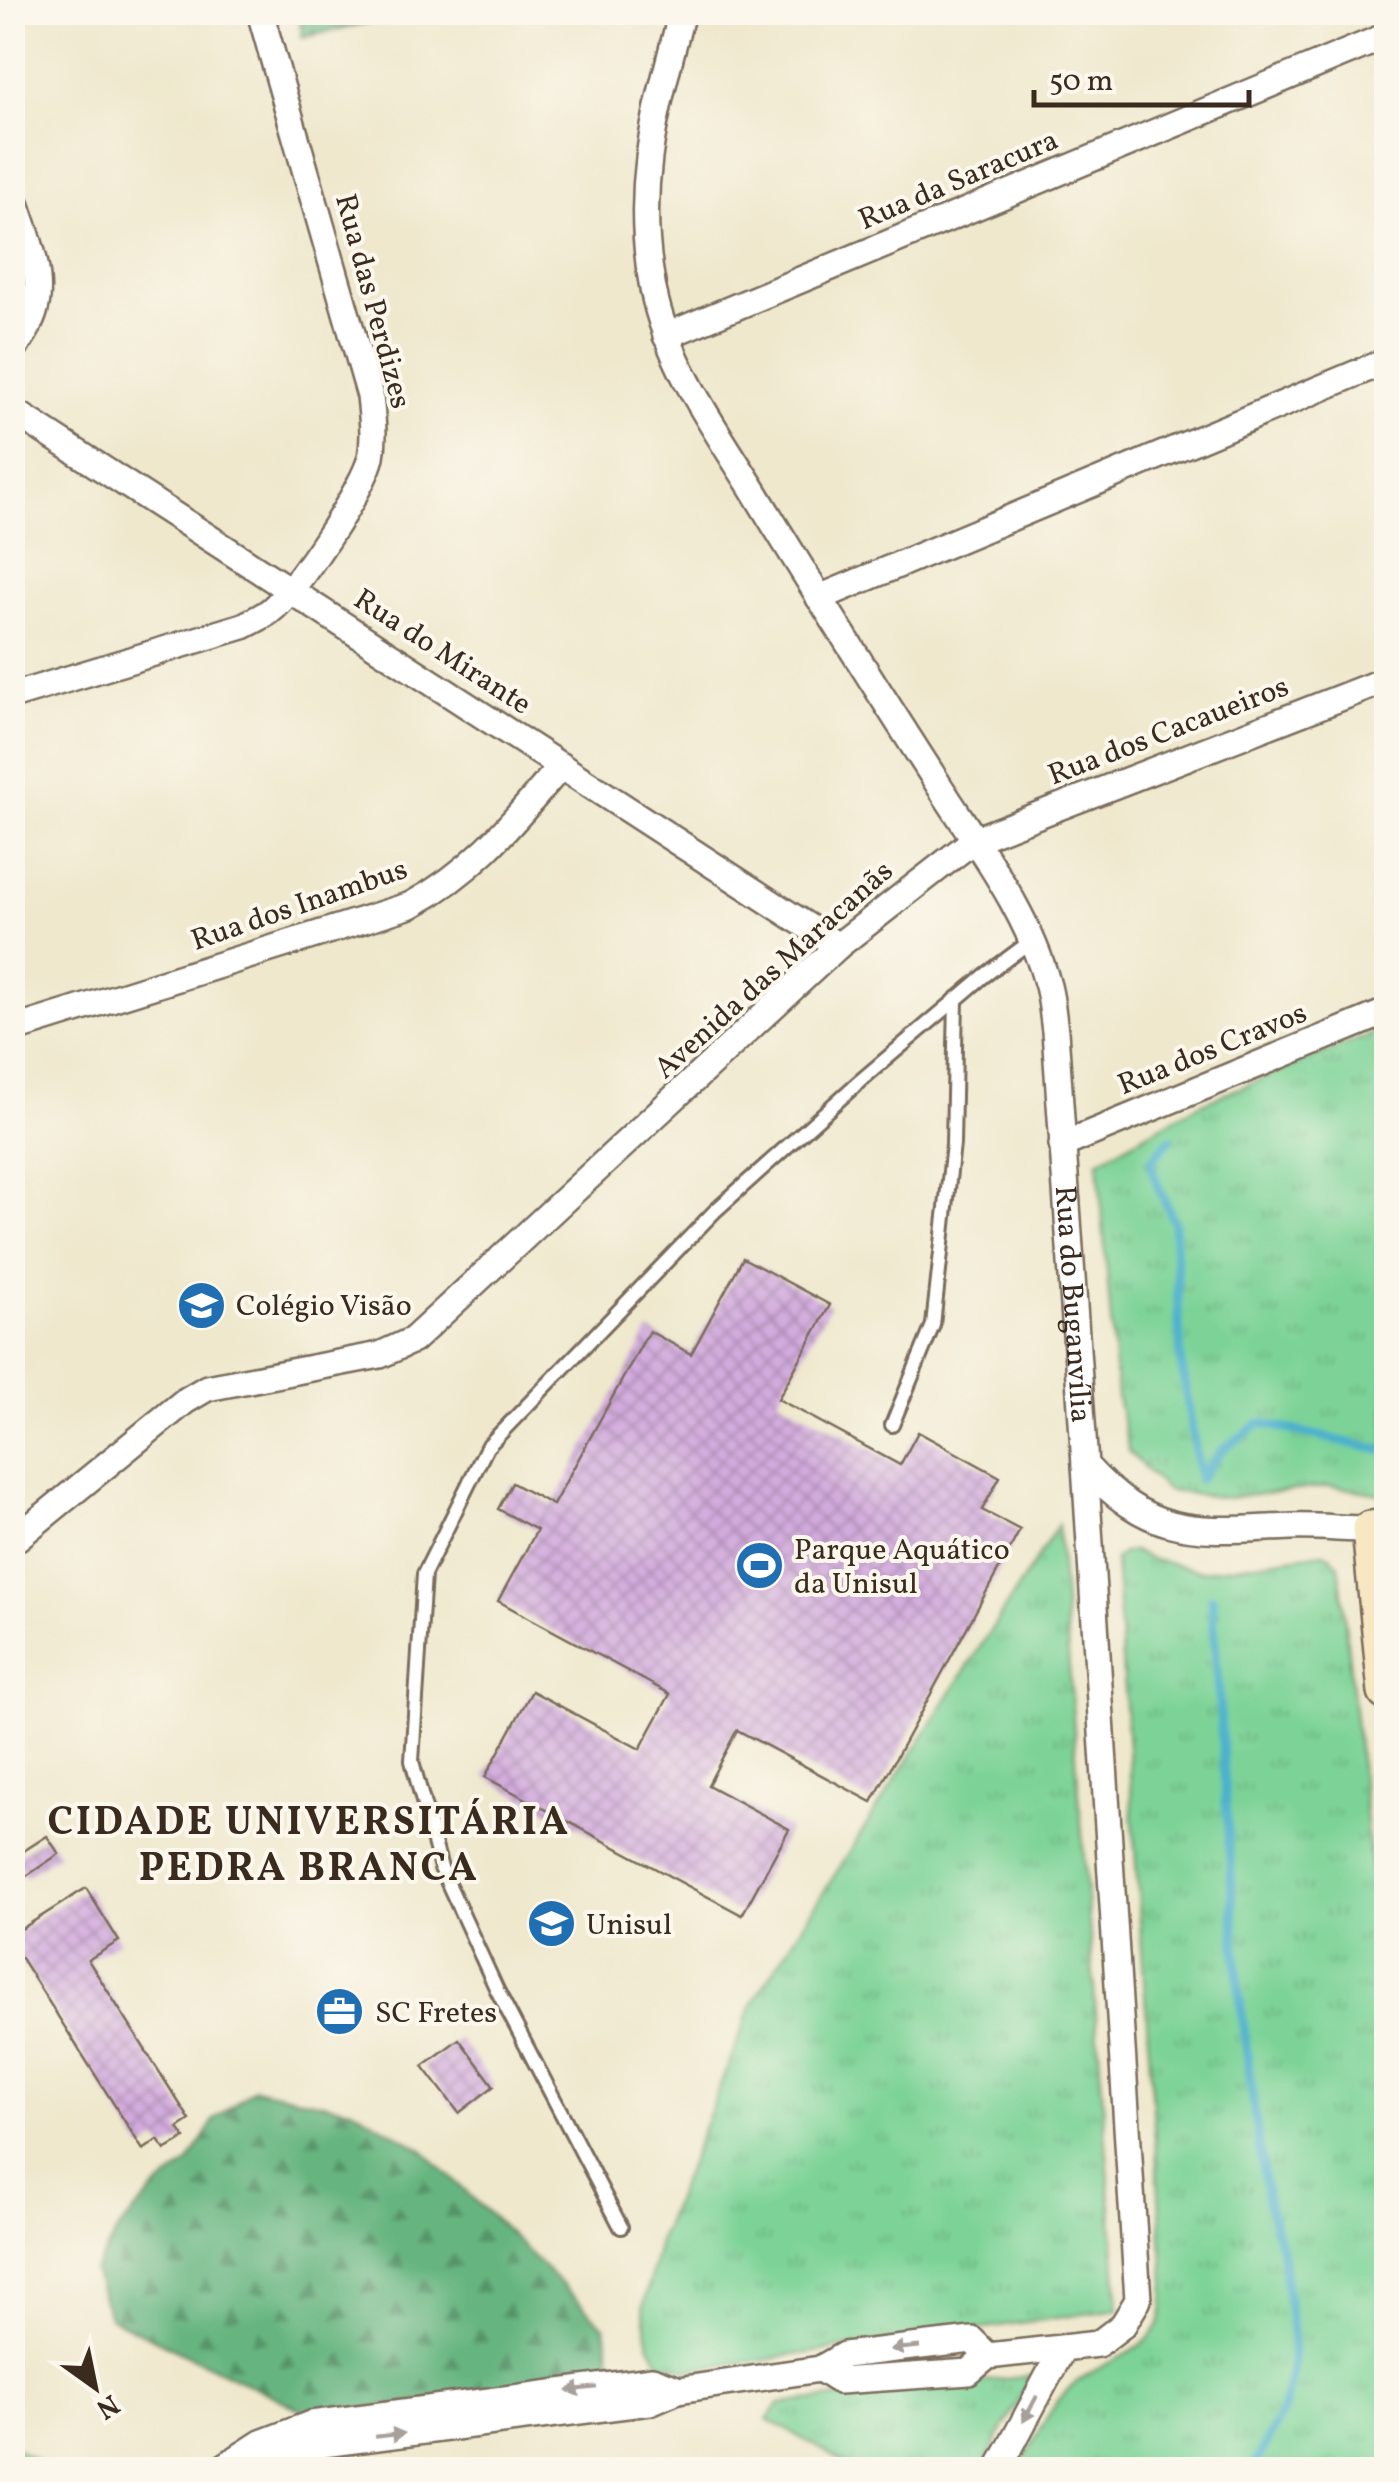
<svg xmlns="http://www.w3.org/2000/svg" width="1399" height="2482" font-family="Vollkorn,serif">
<defs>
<pattern id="grass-tufts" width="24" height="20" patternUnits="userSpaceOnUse" patternTransform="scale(2.5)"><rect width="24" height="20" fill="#7dd397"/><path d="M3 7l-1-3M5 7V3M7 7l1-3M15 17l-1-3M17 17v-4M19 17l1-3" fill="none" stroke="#6db582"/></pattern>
<pattern id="forest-firs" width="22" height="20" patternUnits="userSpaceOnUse" patternTransform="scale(2.5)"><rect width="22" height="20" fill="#66b580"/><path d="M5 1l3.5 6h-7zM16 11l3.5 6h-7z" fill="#559368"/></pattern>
<pattern id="building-cross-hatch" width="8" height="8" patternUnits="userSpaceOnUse" patternTransform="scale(2.5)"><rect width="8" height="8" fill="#d3acde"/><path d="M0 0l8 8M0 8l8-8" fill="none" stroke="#ac8cb3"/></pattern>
</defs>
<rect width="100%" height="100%" fill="#fbf7ec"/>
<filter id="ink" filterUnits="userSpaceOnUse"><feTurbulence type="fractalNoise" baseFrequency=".01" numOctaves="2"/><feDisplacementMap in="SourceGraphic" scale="20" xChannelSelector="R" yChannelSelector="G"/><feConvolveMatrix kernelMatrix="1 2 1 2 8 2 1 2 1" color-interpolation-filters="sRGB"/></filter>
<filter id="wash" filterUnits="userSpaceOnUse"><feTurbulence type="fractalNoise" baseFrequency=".0048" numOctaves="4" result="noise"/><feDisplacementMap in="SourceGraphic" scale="40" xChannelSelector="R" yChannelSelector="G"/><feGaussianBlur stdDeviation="2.25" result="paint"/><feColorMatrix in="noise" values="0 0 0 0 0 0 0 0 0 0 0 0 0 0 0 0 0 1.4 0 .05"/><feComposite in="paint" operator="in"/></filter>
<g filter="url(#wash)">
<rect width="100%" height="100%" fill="#efe8cd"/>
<g fill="url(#grass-tufts)" stroke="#5c7e5a" stroke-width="2.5">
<path d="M1386 1028V1495L1332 1486 1227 1498 1167 1491 1129 1452 1117 1397 1098 1161 1200 1104Z"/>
<path d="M1058 1525 1119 2309 688 2370 660 2362 650 2346 643 2309 660 2237 753 2003Z"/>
<path d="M1132 1551 1153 1560 1203 1571 1323 1553 1330 1555 1339 1565 1386 2014V2469H1019C1035 2441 1049 2406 1073 2385 1100 2361 1143 2357 1160 2322 1165 2311 1164 2295 1165 2283L1115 1559 1123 1553Z"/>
<path d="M1032 2376 982 2469H855L768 2419 779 2404Z"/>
</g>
<g fill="url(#forest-firs)" stroke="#50704f" stroke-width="2.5">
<path d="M299 12H409V13L302 38Z"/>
<path d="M254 2088 355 2110 423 2150 605 2327 613 2377 312 2415 109 2317 94 2271 119 2229 156 2189 189 2163 214 2120Z"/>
</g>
<path fill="#7dd397" stroke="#5c7e5a" stroke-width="2.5" d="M12 2446H13L50 2469H13Z"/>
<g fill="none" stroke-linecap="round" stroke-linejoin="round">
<g stroke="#4eb1cd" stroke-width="9">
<path d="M1170 1139 1151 1161C1154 1184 1167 1202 1174 1223L1181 1362 1200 1479"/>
<path d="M1200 1479 1221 1451 1260 1423 1386 1451"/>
<path d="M1212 1598 1239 1990 1258 2140 1268 2203 1282 2253 1293 2339 1292 2371 1283 2410 1252 2470"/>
</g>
</g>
<g id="blocks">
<g fill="url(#building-cross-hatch)">
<path d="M743 1258 830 1305 778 1399 900 1465 918 1432 1000 1477 982 1510 1020 1530 872 1802 737 1730 708 1785 789 1829 742 1915 485 1777 532 1691 640 1749 670 1694 498 1601 537 1530 498 1509 512 1483 553 1505 649 1331 691 1354Z"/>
<path d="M47 1836 59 1854 25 1877 13 1858Z"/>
<path d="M86 1888 119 1941 88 1960 190 2120 178 2128 185 2138 165 2150 158 2140 143 2150 12 1944V1935Z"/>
<path d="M459 2039 494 2086 459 2113 423 2066Z"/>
</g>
</g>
</g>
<g filter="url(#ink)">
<use href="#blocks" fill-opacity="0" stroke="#7a6c5b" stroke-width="2.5"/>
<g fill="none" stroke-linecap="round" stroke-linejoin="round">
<defs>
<g id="lane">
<path d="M892 1425 933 1325 953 1144 956 999"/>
<path d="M621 2227 497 1990 441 1868 412 1761 424 1574 487 1447 715 1211 860 1081 984 976 1031 941"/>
</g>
<g id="street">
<path id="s1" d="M682 12C656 111 633 185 653 289 668 364 714 427 754 491 814 591 877 689 940 787 980 849 1029 914 1048 986 1052 1001 1053 1017 1055 1031L1085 1465C1153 1540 1197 1531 1291 1527 1317 1526 1344 1529 1370 1529"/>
<path d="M12 191C23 227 45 272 35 309 31 325 21 339 12 352"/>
<path d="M666 336 1386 36"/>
<path d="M12 410 838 946"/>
<path d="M819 598 1386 361"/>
<path d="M12 696 243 626C251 622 262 617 270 611 295 592 364 488 371 457 375 436 372 417 370 396L260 12"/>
<path d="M12 1030 411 905C477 869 513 822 561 766"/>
<path d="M1062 1145 1386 1012"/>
<path d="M12 1542 185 1401 207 1388 380 1355 413 1340 838 946 974 840 1386 680"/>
<path d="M820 2369 839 2381 969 2372 988 2356 1098 2344 1123 2325 1138 2300 1085 1465"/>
<path d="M219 2470 261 2443 311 2424 652 2380 678 2390"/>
<path d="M263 2470 277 2461 323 2444 650 2402 678 2390 820 2369 844 2355 972 2340 988 2356"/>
<path d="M998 2470 1063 2348"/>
</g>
<path id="secondary" d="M1386 1527 1370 1529 1386 1692"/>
</defs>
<use href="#lane" stroke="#7a6c5b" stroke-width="18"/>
<use href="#street" stroke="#7a6c5b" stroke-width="30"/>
<use href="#secondary" stroke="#7a6c5b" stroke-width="40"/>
<use href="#lane" stroke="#fff" stroke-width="12"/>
<use href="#street" stroke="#fff" stroke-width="25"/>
<use href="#secondary" stroke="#f7e8c3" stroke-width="35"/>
</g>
<defs><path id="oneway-solid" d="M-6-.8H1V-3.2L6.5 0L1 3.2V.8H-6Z" transform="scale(2.5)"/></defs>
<g fill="#a79f9a">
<use href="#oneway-solid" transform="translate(905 2348) rotate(174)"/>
<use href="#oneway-solid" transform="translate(582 2389) rotate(173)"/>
<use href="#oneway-solid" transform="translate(1030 2409) rotate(118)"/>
<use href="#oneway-solid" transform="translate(390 2435) rotate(-7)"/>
</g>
</g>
<defs>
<symbol id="school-disc" viewBox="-11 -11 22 22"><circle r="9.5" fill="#1f6fb2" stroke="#fbf7ec"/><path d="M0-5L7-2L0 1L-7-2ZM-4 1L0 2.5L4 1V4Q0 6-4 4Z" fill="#fff"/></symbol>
<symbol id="stadium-disc" viewBox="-11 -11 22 22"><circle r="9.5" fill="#1f6fb2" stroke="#fbf7ec"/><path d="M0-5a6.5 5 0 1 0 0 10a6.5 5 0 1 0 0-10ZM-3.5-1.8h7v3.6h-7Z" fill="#fff"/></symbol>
<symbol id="university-disc" viewBox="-11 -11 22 22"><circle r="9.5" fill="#1f6fb2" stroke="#fbf7ec"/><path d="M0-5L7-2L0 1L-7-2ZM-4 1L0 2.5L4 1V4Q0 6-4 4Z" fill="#fff"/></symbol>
<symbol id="office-disc" viewBox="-11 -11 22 22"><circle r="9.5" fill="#1f6fb2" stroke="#fbf7ec"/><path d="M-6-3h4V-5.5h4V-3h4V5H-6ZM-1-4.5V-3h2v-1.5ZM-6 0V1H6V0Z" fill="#fff"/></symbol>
</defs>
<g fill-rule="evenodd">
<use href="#school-disc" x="174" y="1278" width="55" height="55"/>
<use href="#stadium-disc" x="732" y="1538" width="55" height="55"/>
<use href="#university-disc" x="524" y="1896" width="55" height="55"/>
<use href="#office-disc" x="312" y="1984" width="55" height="55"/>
</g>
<g text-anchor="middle" stroke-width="8" stroke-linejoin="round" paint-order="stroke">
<g font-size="30" fill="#3b2a1e" stroke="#fbf7ec">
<text transform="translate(958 179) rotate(-23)" y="10">Rua da Saracura</text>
<text transform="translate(374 301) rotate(75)" y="10">Rua das Perdizes</text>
<text transform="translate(443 651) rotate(33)" y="10">Rua do Mirante</text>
<text transform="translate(1168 730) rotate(-21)" y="10">Rua dos Cacaueiros</text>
<text transform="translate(299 904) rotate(-19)" y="10">Rua dos Inambus</text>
<text transform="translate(773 969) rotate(-42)" y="10">Avenida das Maracanãs</text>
<text transform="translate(1212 1048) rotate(-22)" y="10">Rua dos Cravos</text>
<text dy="10" stroke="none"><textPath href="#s1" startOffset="1405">Rua do Buganvília</textPath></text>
</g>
<g font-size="30" fill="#3b2a1e" stroke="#fbf7ec" text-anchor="start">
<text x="236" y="1315">Colégio Visão</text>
<text x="794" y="1559">Parque Aquático<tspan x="794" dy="34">da Unisul</tspan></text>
<text x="586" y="1934">Unisul</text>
<text x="375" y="2022">SC Fretes</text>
</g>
<g font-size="40" font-weight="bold" letter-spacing="2.5" fill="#3b2a1e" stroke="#fbf7ec">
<text x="309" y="1834">CIDADE UNIVERSITÁRIA<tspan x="309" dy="46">PEDRA BRANCA</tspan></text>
</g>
</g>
<rect width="1399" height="2482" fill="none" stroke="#fbf7ec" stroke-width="50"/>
<g transform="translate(95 2387) rotate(147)" stroke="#fbf7ec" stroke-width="8" paint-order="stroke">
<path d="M0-8L18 38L0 25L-18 38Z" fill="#3b2a1e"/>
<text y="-15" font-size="28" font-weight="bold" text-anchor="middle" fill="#3b2a1e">N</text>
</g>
<path d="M1034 90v15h215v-15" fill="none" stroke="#3b2a1e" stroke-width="5"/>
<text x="1049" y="90" font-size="30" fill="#3b2a1e" stroke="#fbf7ec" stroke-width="8" paint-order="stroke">50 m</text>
</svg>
